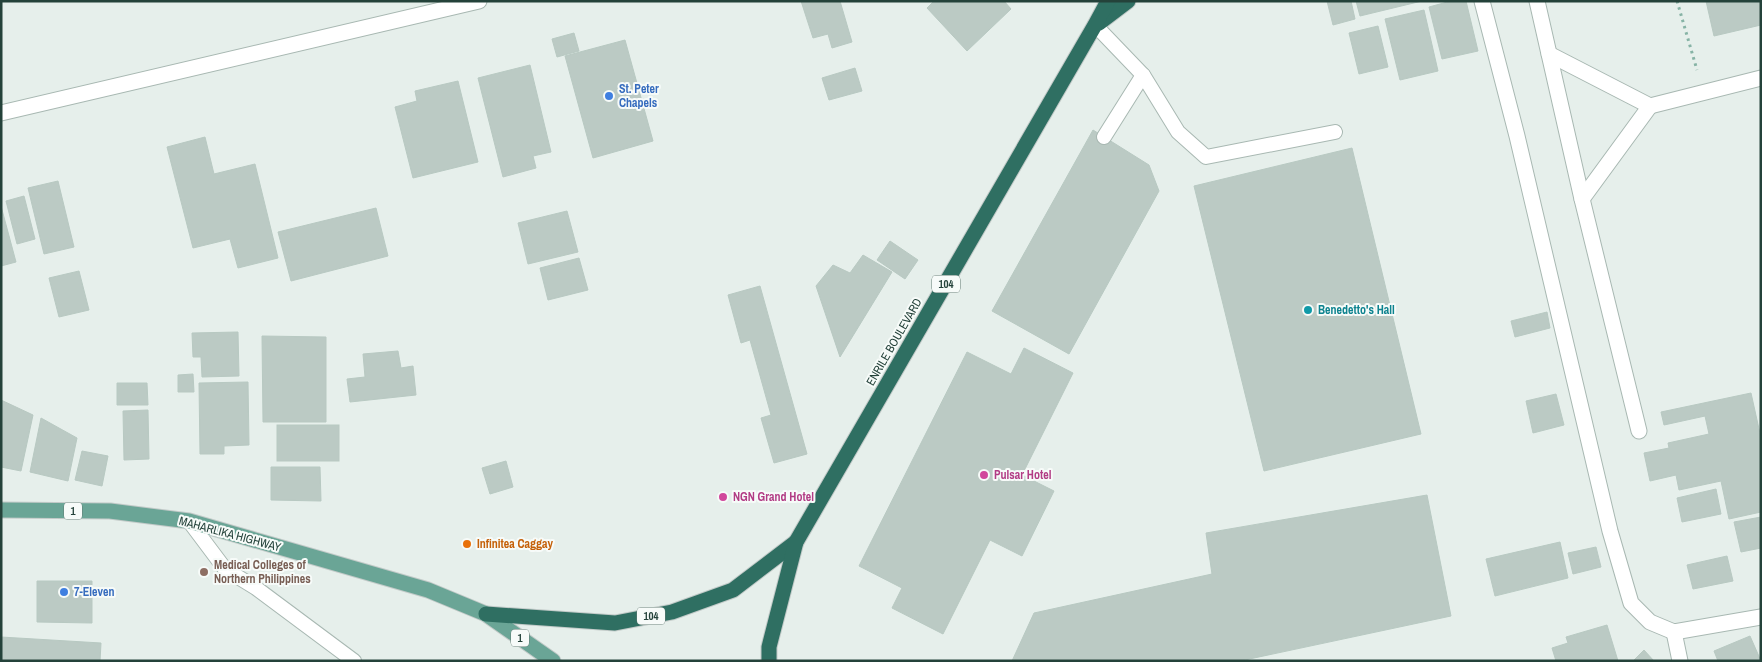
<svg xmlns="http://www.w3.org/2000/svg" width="1762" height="662" font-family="'Archivo Narrow',sans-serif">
<rect width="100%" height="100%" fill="#e6efeb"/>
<g fill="#bbcac4" stroke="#b8c9c2">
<path d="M801 1H840L852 42 832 48 828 34 813 38Z"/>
<path d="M934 1H1004L1011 9 967 51 927 8Z"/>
<path d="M1327 1H1351L1355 19 1333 25Z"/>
<path d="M1356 1H1422L1360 16Z"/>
<path d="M1451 1H1466L1478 51 1442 59 1429 7Z"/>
<path d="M1706 1H1761V25L1714 36Z"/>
<path d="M1424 10 1438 71 1400 80 1385 19Z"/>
<path d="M1378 26 1388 67 1359 74 1349 33Z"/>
<path d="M574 33 579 51 557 57 552 39Z"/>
<path d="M625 40 653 141 593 158 565 56Z"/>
<path d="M530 65 551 152 533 156 536 168 503 177 478 78Z"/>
<path d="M855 68 862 91 829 100 822 78Z"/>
<path d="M458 81 478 162 413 178 395 107 417 101 415 91Z"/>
<path d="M1093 130 1149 165 1159 191 1069 354 992 311Z"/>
<path d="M205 137 214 174 255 164 278 258 238 268 230 239 193 248 167 147Z"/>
<path d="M1352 148 1421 434 1264 471 1194 186Z"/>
<path d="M58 181 74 247 44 254 28 188Z"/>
<path d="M24 196 35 239 17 244 6 201Z"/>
<path d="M1 206 16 262 1 266Z"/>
<path d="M376 208 388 256 291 281 278 232Z"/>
<path d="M567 211 578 252 528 264 518 223Z"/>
<path d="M890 241 918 260 905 279 877 260Z"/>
<path d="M863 255 892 272 840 357 816 286 833 265 850 273Z"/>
<path d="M579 258 588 290 548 300 540 268Z"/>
<path d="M79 271 89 310 59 317 49 278Z"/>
<path d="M760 286 807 454 774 463 761 418 771 415 750 340 741 343 728 295Z"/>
<path d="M1547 312 1550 328 1515 337 1511 321Z"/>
<path d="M238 332 239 376 202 377 201 357H193L192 333Z"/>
<path d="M262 336 326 337V422H263Z"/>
<path d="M1024 348 1073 373 1022 475 1054 491 1022 556 990 540 943 634 892 608 902 588 859 566 967 352 1011 374Z"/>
<path d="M398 351 401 368 413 366 416 395 350 402 347 379 365 377 363 354Z"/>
<path d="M193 374 194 392H178V375Z"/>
<path d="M248 382 249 445 224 446V454H200L199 383Z"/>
<path d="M117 383H147L148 405H117Z"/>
<path d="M1751 393 1761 438V512L1729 519 1721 481 1679 490 1676 475 1650 481 1644 453 1669 448 1668 443 1709 434 1705 416 1664 425 1661 412Z"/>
<path d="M1556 394 1564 425 1533 433 1526 401Z"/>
<path d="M1 400 33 415 21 471 1 467Z"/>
<path d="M148 410 149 459 124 460 123 411Z"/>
<path d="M41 418 77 438 68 481 30 472Z"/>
<rect x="277" y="425" width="62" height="36"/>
<path d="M82 451 108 456 102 486 75 480Z"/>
<path d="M506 461 513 487 490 494 482 468Z"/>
<path d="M271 467H320L321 501 271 500Z"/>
<path d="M1716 489 1721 514 1682 522 1677 498Z"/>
<path d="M1427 495 1451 616 1240 661H1012L1034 613 1212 574 1206 533Z"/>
<path d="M1761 517V548L1741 552 1734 522Z"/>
<path d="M1560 542 1568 578 1495 596 1486 559Z"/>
<path d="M1596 547 1601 567 1573 574 1568 553Z"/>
<path d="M1727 556 1733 581 1693 589 1687 565Z"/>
<path d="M37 581H92V623L37 622Z"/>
<path d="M1607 625 1618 661H1556L1552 648 1568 643 1566 637Z"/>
<path d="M1750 636 1761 661H1718L1714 651Z"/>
<path d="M1 637 101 643 100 661H1Z"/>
<path d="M1644 650 1654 661H1633Z"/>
</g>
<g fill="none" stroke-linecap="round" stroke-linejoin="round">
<defs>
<g id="lane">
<path d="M1095 25 1143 75 1178 132 1206 157 1335 132"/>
<path d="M1104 137 1143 75"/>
<path d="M189 521 225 569 256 588 354 661"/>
</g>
<g id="street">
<path d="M1482 1 1517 136 1610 531 1631 603 1650 622 1674 632 1761 617"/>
<path d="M1537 1 1582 199 1639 431"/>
<path d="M1549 54 1650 106 1582 199"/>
<path d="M1650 106 1761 78"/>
<path d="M1 113 479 1"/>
<path d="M1674 632 1680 661"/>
</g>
<path id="primary" d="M1 510 110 511 189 521 428 590 486 614 553 661"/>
<g id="highway">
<path d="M1099 23 1128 1"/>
<path d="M486 614 615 623 672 612 733 590 796 542"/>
<path d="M769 661V647L796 542 1095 25 1108 1"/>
</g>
</defs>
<use href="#lane" stroke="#a8b8b2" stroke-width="16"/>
<use href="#street" stroke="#a8b8b2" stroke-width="17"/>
<use href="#primary" stroke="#c2cac8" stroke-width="17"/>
<use href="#highway" stroke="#c2cac8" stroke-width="17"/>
<path stroke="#86b3a5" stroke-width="3" stroke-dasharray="2.5 4" stroke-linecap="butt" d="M1677 1 1697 70"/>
<use href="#lane" stroke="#fff" stroke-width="14"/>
<use href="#street" stroke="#fff" stroke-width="15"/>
<use href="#primary" stroke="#6aa596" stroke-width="15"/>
<use href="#highway" stroke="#2f6f62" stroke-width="15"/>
</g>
<g fill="#3f7fe0" stroke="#f7fbf9" stroke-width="2">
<circle cx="609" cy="96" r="5"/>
<circle cx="64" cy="592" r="5"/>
</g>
<circle fill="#0f9aa8" stroke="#f7fbf9" stroke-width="2" cx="1308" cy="310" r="5"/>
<g fill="#d1479c" stroke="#f7fbf9" stroke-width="2">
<circle cx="984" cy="475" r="5"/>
<circle cx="723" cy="497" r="5"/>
</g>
<circle fill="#e8710a" stroke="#f7fbf9" stroke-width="2" cx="467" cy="544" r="5"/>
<circle fill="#8d6e63" stroke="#f7fbf9" stroke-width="2" cx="204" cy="572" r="5"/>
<g text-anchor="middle" stroke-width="4" stroke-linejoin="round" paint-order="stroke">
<g fill="#f7fbf9" stroke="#637a73" stroke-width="1">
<rect x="932" y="275.5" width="28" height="17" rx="4"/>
<rect x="64" y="502.5" width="18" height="17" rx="4"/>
<rect x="637" y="607.5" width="28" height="17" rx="4"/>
<rect x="511" y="629.5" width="18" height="17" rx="4"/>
</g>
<g font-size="11" font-weight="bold" fill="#24423a">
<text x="946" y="288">104</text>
<text x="73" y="515">1</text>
<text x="651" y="620">104</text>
<text x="520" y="642">1</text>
</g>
<g font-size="12" font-weight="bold" fill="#366cbe" stroke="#f7fbf9" text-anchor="start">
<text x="619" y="93">St. Peter<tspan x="619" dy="14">Chapels</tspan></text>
<text x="74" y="596">7-Eleven</text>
</g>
<g font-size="12" font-weight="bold" fill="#0d838f" stroke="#f7fbf9" text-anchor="start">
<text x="1318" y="314">Benedetto's Hall</text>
</g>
<g font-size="12" fill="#24423a" stroke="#f7fbf9">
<text transform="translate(894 342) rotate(-60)" y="4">ENRILE BOULEVARD</text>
<text transform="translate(230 534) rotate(15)" y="4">MAHARLIKA HIGHWAY</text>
</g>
<g font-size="12" font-weight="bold" fill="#b23c85" stroke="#f7fbf9" text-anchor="start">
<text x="994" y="479">Pulsar Hotel</text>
<text x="733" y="501">NGN Grand Hotel</text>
</g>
<g font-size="12" font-weight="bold" fill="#c56008" stroke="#f7fbf9" text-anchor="start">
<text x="477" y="548">Infinitea Caggay</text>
</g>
<g font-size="12" font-weight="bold" fill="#785e54" stroke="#f7fbf9" text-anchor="start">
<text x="214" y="569">Medical Colleges of<tspan x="214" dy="14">Northern Philippines</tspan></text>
</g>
</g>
<rect width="1762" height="662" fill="none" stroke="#24423a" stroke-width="5"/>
</svg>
